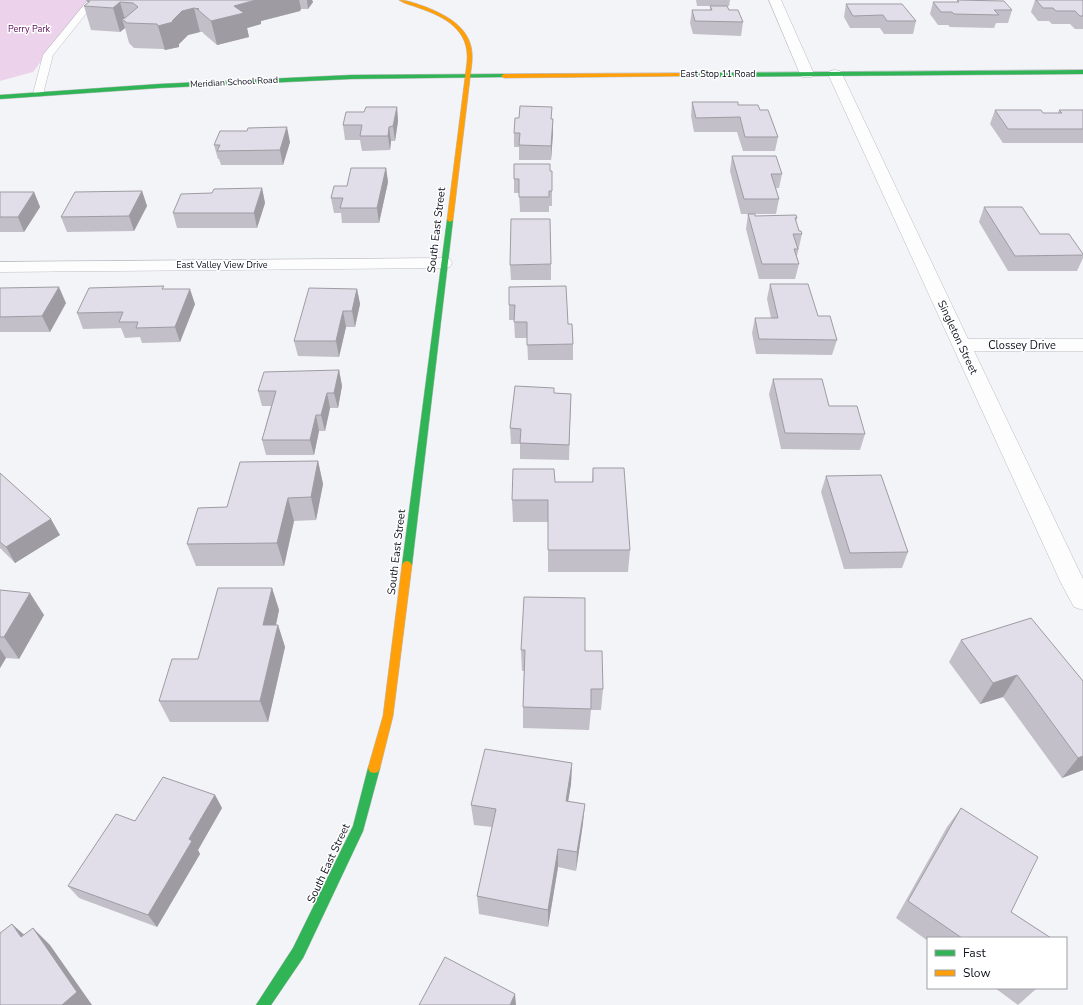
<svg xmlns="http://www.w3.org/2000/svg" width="1083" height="1005" font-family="'Nunito Sans',sans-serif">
<rect width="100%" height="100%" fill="#f3f4f7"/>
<path fill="#ecd3eb" d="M0 0H87L33 72 0 81Z"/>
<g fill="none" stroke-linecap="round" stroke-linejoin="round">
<defs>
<path id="lane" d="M88 0H97L53 55 43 94 42 96H34L33 94 43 55Z"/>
<g id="street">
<path d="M769 0H781L814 74 812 77H802L800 74Z"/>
<path d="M835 70 840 71 842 74 968 339H1083V351H974L1083 579V610L1074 607 1061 583 828 74 830 71Z"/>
<path d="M444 258 450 259 452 263 450 267 444 268 0 272V262Z"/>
</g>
<g id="fast">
<path d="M1083 70V74L691 77 688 75 691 73Z"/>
<path d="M504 74 507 76 506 77 351 79 159 88 0 99V95L159 84 351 75Z"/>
<path d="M450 218 453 220 412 565 410 568H404L402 565 447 220Z"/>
<path d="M374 763 378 764 380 768 363 831 303 958 271 1005H256L293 948 353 826 368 768 370 764Z"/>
</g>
<g id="slow">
<path d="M399 0C408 0 417 4 426 7 451 17 475 31 472 62L453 220 450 222 447 220 467 62C470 30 445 17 419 8 412 5 404 4 399 0Z"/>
<path d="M691 73 694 75 693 76 504 78 501 76 504 74Z"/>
<path d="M407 561 410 562 412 565 393 716 380 768 378 772 374 773 370 772 368 768 383 716 402 565 404 562Z"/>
</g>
</defs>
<use href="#lane" stroke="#bbbdc4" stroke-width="1"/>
<use href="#street" stroke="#bbbdc4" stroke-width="1"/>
<use href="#fast" stroke="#bbbdc4" stroke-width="1"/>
<use href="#slow" stroke="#bbbdc4" stroke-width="1"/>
<use href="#lane" fill="#fdfdfe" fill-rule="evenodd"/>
<use href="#street" fill="#fdfdfe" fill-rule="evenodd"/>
<use href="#fast" fill="#30b455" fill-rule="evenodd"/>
<use href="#slow" fill="#ff9f0a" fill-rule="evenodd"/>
</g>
<g fill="#c2bfc8">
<path d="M87 0H312L313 2 308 9H301L300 11 261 21V24L247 28 249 37 217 45 203 33V32H200L188 35 179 44V47L165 50 163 49 134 48 129 43 125 28 120 32 91 30 84 6 88 3 87 1Z"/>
<path d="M696 0H730L729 6H727L729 10 743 22 741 36 693 34 690 23 692 10H710V6H697Z"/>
<path d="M957 0 1012 10 1008 23H996L994 28 950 27 948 25H938L930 14 933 2H957Z"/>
<path d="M1035 0H1083V29H1075L1070 24H1052L1049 21H1038L1031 12Z"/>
<path d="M846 4 916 21 913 34H884L880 28H850L844 17Z"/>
<path d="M692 102 760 110 778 137 775 151H743L737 132H694L691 116Z"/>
<path d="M397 107 398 121 395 141H391L390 150 362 151 360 140H345L343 125 364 112Z"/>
<path d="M995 110 1043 113H1058L1059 110H1083V143H1003L990 124Z"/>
<path d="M552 119H553V133L551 160H519V147H514V133Z"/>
<path d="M290 142 283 165H221L219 159H218L214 145Z"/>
<path d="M732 156 782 174 779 188H776L779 199 776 214H741L730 171Z"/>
<path d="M386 168 388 182 379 223H342L341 213H334L331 198 347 186Z"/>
<path d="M550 171H552V206H549V212H520L519 193H514V179Z"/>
<path d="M262 188 265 203 257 228H177L173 213Z"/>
<path d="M142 191 147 206 134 231 67 232 61 217Z"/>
<path d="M0 192H34L40 207 24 232H0Z"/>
<path d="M984 207 1040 234 1083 254V258L1077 271H1008L979 222Z"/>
<path d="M748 214 755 216 797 218 796 222 799 231 802 234 797 256 799 264 795 279H759L746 229Z"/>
<path d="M551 264V280H511L510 265Z"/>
<path d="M770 284 818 316 837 340 832 355 756 354 752 333 755 318H771L767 299Z"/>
<path d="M509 287 568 324 573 344V360H528L527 338H515L514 320H509Z"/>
<path d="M0 288 66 303 50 332H0Z"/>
<path d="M165 289 195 304 180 342 142 343 140 337 125 338 121 328 83 329 77 313Z"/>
<path d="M357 289 360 304 355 327H346L339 357 298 356 294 341Z"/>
<path d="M339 370 342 386 338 408H330L325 431H319L314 455H266L262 440 271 406H262L258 391Z"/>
<path d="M773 379 829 406 865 434 860 450 781 449 769 394Z"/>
<path d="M554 393 571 394 569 460 520 459V444H511L510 428Z"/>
<path d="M318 461 323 484 316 520 294 521 284 566H196L187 544 227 507Z"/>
<path d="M593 468 630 550 628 572H548V522H513L512 500 555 482H592Z"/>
<path d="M0 473 60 535 15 563 0 548Z"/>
<path d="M826 476 908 552 902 568 844 569 821 492Z"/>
<path d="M272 588 279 610 276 625H278L285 647 268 722H170L159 701 198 659Z"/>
<path d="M0 590 44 615 19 659 6 658 0 668Z"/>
<path d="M961 640 1083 681V770L1062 778 1003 697 980 704 949 662Z"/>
<path d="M521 650 585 651 603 689 601 710H591L589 730 523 728V707L524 671H522Z"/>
<path d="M572 763 571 784 568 801 583 823 576 871 558 867 548 927 479 914 477 896 492 827 474 825 471 805Z"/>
<path d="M215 795 222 808 198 850 200 854 157 927 79 898 68 886 135 821Z"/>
<path d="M961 808 1011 912 1051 938H928V941L896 918 947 827Z"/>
<path d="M995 988H1037L1036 989 1018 1005Z"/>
</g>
<g fill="#9e9ba3">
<path d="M254 0H299L301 9 300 11 261 21V24L247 28 249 37 217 45 211 21 234 6Z"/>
<path d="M307 0H312L313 2 308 9Z"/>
<path d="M120 2 126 23 122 19 125 28 120 32 113 8Z"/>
<path d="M194 8 200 32 188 35 179 44V47L165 50 158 26 182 11Z"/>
<path d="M397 107 398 121 395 141 393 126Z"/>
<path d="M553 119V133L551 160V146Z"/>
<path d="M287 127 290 142 283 165 280 150Z"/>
<path d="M389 127 391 141 390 150 388 136Z"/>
<path d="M386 168 388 182 379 223 377 208Z"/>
<path d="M262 188 265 203 257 228 254 213Z"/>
<path d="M142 191 147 206 134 231 129 216Z"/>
<path d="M34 192 40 207 24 232 18 217Z"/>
<path d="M59 287 66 303 50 332 42 316Z"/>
<path d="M190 289 195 304 180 342 175 327Z"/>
<path d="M357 289 360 304 355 327 352 311Z"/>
<path d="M343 311 346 327 339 357 336 341Z"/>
<path d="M339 370 342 386 338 408 334 393Z"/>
<path d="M327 393 330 408 325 431 321 415Z"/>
<path d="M316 415 319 431 314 455 310 440Z"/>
<path d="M318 461 323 484 316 520 311 497Z"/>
<path d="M288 498 294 521 284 566 277 543Z"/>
<path d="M51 519 60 535 15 563 6 547Z"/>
<path d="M272 588 279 610 271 647 263 625Z"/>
<path d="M30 593 44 615 19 659 4 637Z"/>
<path d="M278 625 285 647 268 722 260 701Z"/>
<path d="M0 649 6 658 0 668Z"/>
<path d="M1017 675 1003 697 980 704 993 683Z"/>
<path d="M1083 756V770L1062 778 1078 758Z"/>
<path d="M572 763 571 784 565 820 566 801Z"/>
<path d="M215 795 222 808 198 850 200 854 157 927 148 915 189 839Z"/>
<path d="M585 804 583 823 576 871 577 852Z"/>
<path d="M558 849V867L548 927V910Z"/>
<path d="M12 924 30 940 21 937Z"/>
<path d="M33 928 50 945 92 1005H62Z"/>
<path d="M515 994 516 1005H510Z"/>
</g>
<g fill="#e1dee9" stroke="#9e9ba3">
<path d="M87 0H256L234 6 244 13 211 21 197 9H199L194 8 182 11 172 21 173 22 158 26 157 24 127 23 122 19 125 18 138 7 133 3 120 2 113 8 84 6 90 1H87Z"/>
<path d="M957 0 1004 1 1012 10H994L999 15 954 14 952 12H941L933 2H959Z"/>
<path d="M1036 0H1083V16H1080L1075 11H1056L1053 8H1043Z"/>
<path d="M846 4H902L916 21H887L883 15 853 16Z"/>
<path d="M710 6H727L729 10H738L743 22 695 21 692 10H712Z"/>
<path d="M692 102H738V105H758L760 110H768L778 137H745L740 117 696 118Z"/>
<path d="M520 106 552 107 551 119H553L551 146 519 145 520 133H514L515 118H519Z"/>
<path d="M366 107H397L393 126 389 127 388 136H360L362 125H343L346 112H364Z"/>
<path d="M995 110H1041L1043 113H1062L1059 110H1083V129H1008Z"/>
<path d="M287 127 280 150 217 151 220 145H214L220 131H247L248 128Z"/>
<path d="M732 156H776L782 174H771L779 199H744Z"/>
<path d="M514 164H550V171H552V191H549V197H519V179H514Z"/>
<path d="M351 168H386L377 208H340L343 198H331L334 186H347Z"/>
<path d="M262 188 254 213H173L181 194 212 193 214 189Z"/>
<path d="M142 191 129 216 61 217 75 192Z"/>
<path d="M0 192H34L18 217H0Z"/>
<path d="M984 207H1022L1040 234H1069L1083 254V255L1015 256Z"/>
<path d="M748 214H755V216L796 215 797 218H795L799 231H801L802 234H793L798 249H794L799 264H762Z"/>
<path d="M511 219H550L551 264 510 265Z"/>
<path d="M770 284H808L818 316H830L837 340 759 339 755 318H778Z"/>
<path d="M164 286 162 289H190L175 327 136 328 138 322H119L123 312 77 313 89 288Z"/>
<path d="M566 286 568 324H572L573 344 527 345V322H514L515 305H509V287Z"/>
<path d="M59 287 42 316 0 317V288Z"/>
<path d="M309 288 357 289 352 311H343L336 341H294Z"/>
<path d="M339 370 334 393H327L321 415H316L310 440H262L276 391H258L264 372Z"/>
<path d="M773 379H822L829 406H857L865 434 785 433Z"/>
<path d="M515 386 554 388V393L571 394 569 445 520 443 521 429 510 428Z"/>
<path d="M318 461 311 497 288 498 277 543 187 544 198 508 227 507 240 462Z"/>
<path d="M593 468H624L630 550H548V500H512L513 469H554L555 482H593Z"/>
<path d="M0 473 51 519 6 547 0 542Z"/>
<path d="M881 475 908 552 850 553 826 476Z"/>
<path d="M218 588H272L263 625H278L260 701H159L172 659H198Z"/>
<path d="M0 590 30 593 4 637H0Z"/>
<path d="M524 597 585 598V651H602L603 689H591V709L523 707 525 650H521Z"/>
<path d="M1031 618 1083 681V756L1078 758 1017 675 993 683 961 640Z"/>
<path d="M485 749 572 763 566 801 585 804 577 852 558 849 548 910 477 896 496 809 471 805Z"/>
<path d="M163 777 215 795 189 839 192 841 148 915 68 886 116 814 135 821Z"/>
<path d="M961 808 1038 857 1011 912 1051 938H962L908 901Z"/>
<path d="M12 924 21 937 33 928 77 992 62 1005H0V933Z"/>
<path d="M445 957 515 994 510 1005H419Z"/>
</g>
<g text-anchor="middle" stroke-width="3" stroke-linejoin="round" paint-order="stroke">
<g font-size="9" fill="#580756" stroke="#fff">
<text x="29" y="32">Perry Park</text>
</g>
<g font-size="9" fill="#0d101b" stroke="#fff">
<text x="718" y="77">East Stop 11 Road</text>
<text transform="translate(234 82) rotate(-3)" y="3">Meridian School Road</text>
<text x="222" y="268">East Valley View Drive</text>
</g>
<g font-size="11" fill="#0d101b" stroke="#fff">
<text transform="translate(436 230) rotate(-83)" y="4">South East Street</text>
<text transform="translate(958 337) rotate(65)" y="4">Singleton Street</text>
<text x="1022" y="349">Clossey Drive</text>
<text transform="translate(396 552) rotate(-83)" y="4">South East Street</text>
<text transform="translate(328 863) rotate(-65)" y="4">South East Street</text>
</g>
</g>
<rect x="927" y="937" width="140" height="52" fill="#ffffff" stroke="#9e9fa4"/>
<rect x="935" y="950" width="20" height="6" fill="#30b455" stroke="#9e9fa4"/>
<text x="963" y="957" font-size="12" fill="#0d101b">Fast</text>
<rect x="935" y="970" width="20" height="6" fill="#ff9f0a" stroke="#9e9fa4"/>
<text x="963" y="977" font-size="12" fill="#0d101b">Slow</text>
</svg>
